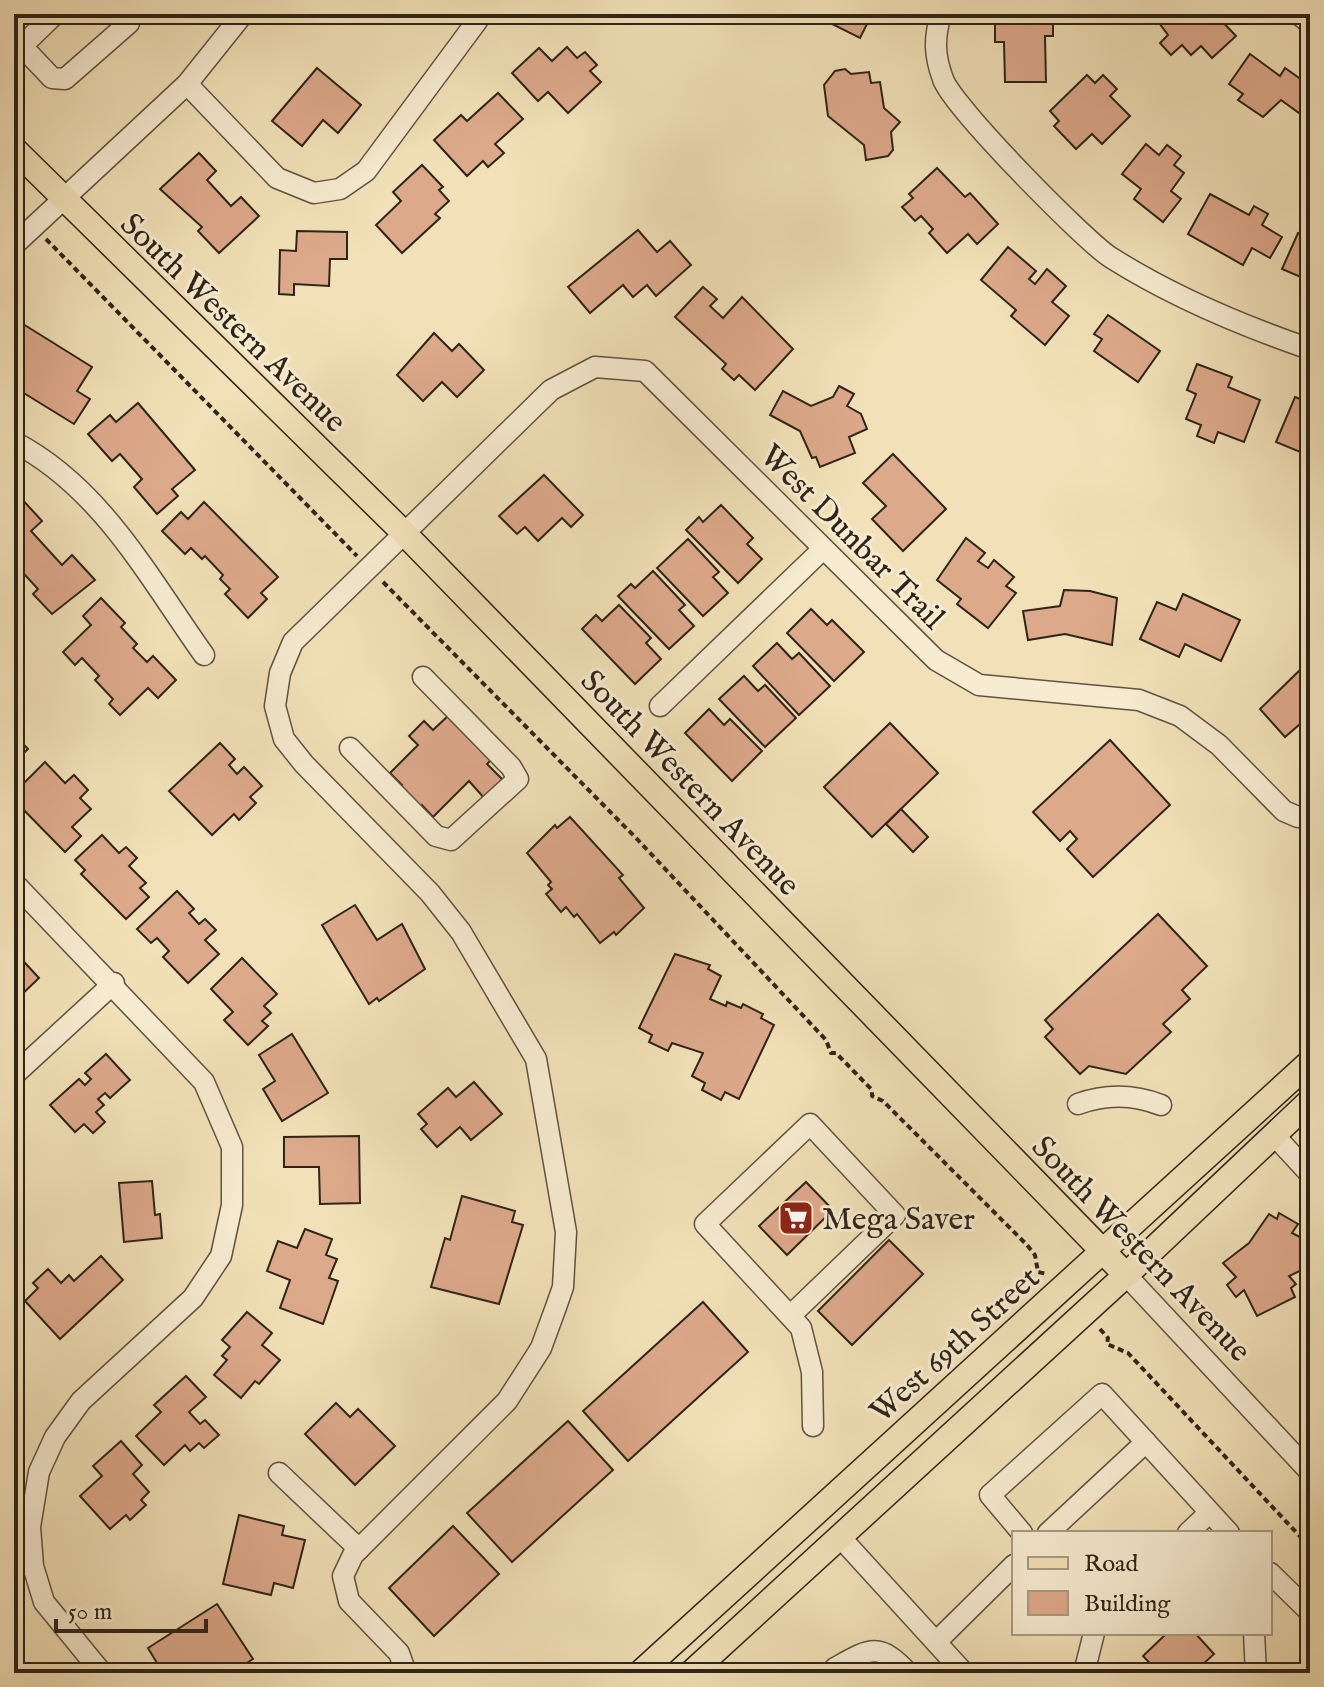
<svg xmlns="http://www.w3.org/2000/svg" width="1324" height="1687" font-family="'IM FELL English',serif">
<rect width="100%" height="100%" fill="#f2e1b8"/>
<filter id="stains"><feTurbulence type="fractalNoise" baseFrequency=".0025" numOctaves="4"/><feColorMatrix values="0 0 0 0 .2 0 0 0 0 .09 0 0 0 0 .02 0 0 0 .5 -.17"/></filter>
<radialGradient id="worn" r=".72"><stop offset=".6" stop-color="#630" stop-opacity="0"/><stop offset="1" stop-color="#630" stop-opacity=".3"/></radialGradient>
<g fill="#dda98b" stroke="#2e2418" stroke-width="2">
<path d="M341 14H367L366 24 340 22Z"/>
<path d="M819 14H877L874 20 870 18 860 38 818 17Z"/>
<path d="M995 14H1053V36H1045L1046 82H1005L1004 42H995Z"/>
<path d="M1215 14 1236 36 1212 58 1201 46 1191 55 1182 45 1171 55 1160 43 1168 35 1153 15Z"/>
<path d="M567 47 577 58 585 52 597 65 590 71 601 82 568 113 548 92 538 101 512 73 539 48 552 61Z"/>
<path d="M1250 54 1280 76 1285 68 1306 83 1304 86 1310 91V97L1299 113 1281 100 1263 117 1238 100 1243 94 1229 84Z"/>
<path d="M317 68 361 105 338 133 323 120 302 146 272 121Z"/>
<path d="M845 69 851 74 869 72 871 83 880 82 884 108 900 122 891 132 893 150 888 156 866 160 864 145 828 116 824 85 835 71Z"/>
<path d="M1087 75 1095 83 1103 75 1117 89 1110 96 1130 116 1102 144 1092 134 1076 149 1054 126 1059 121 1050 111Z"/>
<path d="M498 93 523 119 495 144 504 153 488 167 483 161 467 176 434 140 461 115 467 121Z"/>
<path d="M1146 144 1159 155 1167 145 1181 156 1174 165 1184 173 1171 191 1181 199 1163 222 1134 199 1141 189 1122 174Z"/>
<path d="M199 153 216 171 207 180 231 206 241 197 259 216 219 253 198 231 202 227 160 189Z"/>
<path d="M422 165 443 187 439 190 449 201 435 214 440 218 402 253 376 225 401 201 393 192Z"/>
<path d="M937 168 965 197 970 193 998 224 977 244 968 234 947 253 929 233 933 229 921 216 915 221 902 207 913 198 909 194Z"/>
<path d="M1210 194 1249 215 1254 206 1268 214 1262 225 1282 237 1270 258 1252 248 1243 265 1188 234Z"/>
<path d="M638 230 657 252 670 241 691 265 656 296 647 285 633 297 623 285 590 313 568 287Z"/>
<path d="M297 231 347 232V259H330L329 286 294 284V295L279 294 280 250 296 251Z"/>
<path d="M1298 233 1310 238V281L1282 269Z"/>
<path d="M1008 247 1036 271 1029 279 1035 284 1047 269 1066 286 1052 302 1069 316 1045 345 1011 316 1016 310 981 280Z"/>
<path d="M703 287 717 299 710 306 723 318 742 297 793 349 755 390 739 375 734 380 722 369 726 364 675 317Z"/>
<path d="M1108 315 1160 351 1138 382 1094 351 1102 339 1094 334Z"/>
<path d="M23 324 92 367 77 391 90 399 74 424 14 387V340Z"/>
<path d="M434 333 452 351 459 344 484 370 457 397 442 382 423 401 397 375Z"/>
<path d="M1197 364 1232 377 1228 387 1260 400 1244 442 1218 432 1214 443 1197 436 1201 425 1186 419 1196 394 1187 390Z"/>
<path d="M839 386 854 394 847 406 861 414 867 429 849 437 855 453 820 467 816 457 812 458 800 431 770 415 783 391 811 406 833 397Z"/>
<path d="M1295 397 1310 403V456L1276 442Z"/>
<path d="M138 403 195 470 172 489 178 496 157 514 134 487 142 479 120 454 112 461 88 434 110 415 116 422Z"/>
<path d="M893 454 946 509 903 551 872 519 886 506 863 483Z"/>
<path d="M544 475 583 515 571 527 562 518 538 541 525 527 517 534 499 516Z"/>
<path d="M20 497 42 521 31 531 62 565 72 555 95 580 52 614 33 594 38 589 14 563V502Z"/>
<path d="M204 502 278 577 261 593 267 599 248 618 225 594 230 589 220 579 223 575 205 556 202 559 191 548 185 554 162 531 181 512 188 519Z"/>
<path d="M721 505 753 538 747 544 762 559 738 583 686 530 699 517 703 522Z"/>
<path d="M966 538 985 553 978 561 988 568 994 560 1014 577 1006 586 1016 593 988 628 957 604 961 599 937 580Z"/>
<path d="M688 539 719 572 713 577 728 593 703 616 657 568Z"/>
<path d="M653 571 685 605 679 610 694 626 669 649 618 596 631 584 635 588Z"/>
<path d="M1064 590 1090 591 1117 598 1112 645 1065 634 1028 640 1023 611 1060 606Z"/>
<path d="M1183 594 1240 620 1221 661 1185 644 1179 657 1140 639 1157 602 1176 610Z"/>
<path d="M101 598 125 623 121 627 137 644 133 648 147 662 153 656 176 680 158 698 148 688 120 715 109 704 113 699 95 680 99 676 82 658 75 665 63 652 91 625 83 616Z"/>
<path d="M619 605 651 638 646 643 661 659 635 684 582 629 596 615 602 621Z"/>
<path d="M811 609 827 625 832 620 864 652 834 681 787 633Z"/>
<path d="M777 643 792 659 799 653 830 686 799 715 753 666Z"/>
<path d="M1303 667 1310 675V722L1307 718 1285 737 1260 709Z"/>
<path d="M744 676 758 691 765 685 796 718 765 747 719 699Z"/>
<path d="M709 709 724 725 730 719 762 751 732 781 685 733Z"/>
<path d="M449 715 492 759 487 764 504 781 485 799 469 781 433 817 422 805 417 809 398 789 402 785 390 773 418 745 409 736 424 721 433 730Z"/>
<path d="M890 723 938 773 872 837 824 787Z"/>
<path d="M14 734 28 749 14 763Z"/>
<path d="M1110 740 1170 805 1093 877 1067 849 1077 839 1070 831 1060 841 1033 812Z"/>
<path d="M220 743 235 759 229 765 237 774 244 767 262 786 250 797 256 803 239 820 234 814 212 835 169 791Z"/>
<path d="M45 762 65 783 74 775 88 790 80 798 91 809 72 827 81 836 65 852 14 800V793Z"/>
<path d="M901 809 928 837 913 852 886 824Z"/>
<path d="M570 817 623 875 619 878 644 908 616 935 614 932 600 943 577 914 574 917 566 907 561 912 546 894 552 889 548 885 551 882 527 853 555 825 557 828Z"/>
<path d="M102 835 119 853 126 847 137 858 129 866 146 883 140 888 149 897 126 919 81 874 85 870 75 860Z"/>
<path d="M177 891 194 909 189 913 199 924 205 919 216 930 205 940 219 954 188 983 163 957 169 951 157 938 151 943 137 929Z"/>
<path d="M355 905 377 940 402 924 425 969 379 1001 377 998 369 1004 322 925Z"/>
<path d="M1158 914 1207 966 1182 990 1190 999 1163 1024 1171 1032 1126 1074 1089 1066 1080 1074 1045 1037 1053 1029 1045 1020Z"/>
<path d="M14 951 39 978 14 1002Z"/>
<path d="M675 954 710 965 708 969 721 976 710 999 726 1006 727 1002 741 1008 743 1004 763 1014 761 1018 774 1025 739 1099 725 1092 721 1100 702 1090 705 1083 692 1076 703 1053 672 1043 668 1051 649 1042 652 1035 639 1028Z"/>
<path d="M242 958 277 994 264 1006 271 1013 262 1021 268 1026 248 1045 224 1020 233 1012 211 989Z"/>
<path d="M292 1034 328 1093 282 1121 263 1089 275 1081 259 1055Z"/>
<path d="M106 1054 130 1080 110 1098 105 1093 98 1099 104 1105 96 1112 105 1122 93 1133 84 1124 75 1132 50 1105 79 1079 85 1085 91 1079 85 1073Z"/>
<path d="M474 1082 502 1114 471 1140 460 1127 437 1147 421 1129 427 1124 418 1114 448 1088 456 1097Z"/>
<path d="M359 1136 360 1203 320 1204 319 1167H284V1137Z"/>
<path d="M152 1181 155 1215 160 1214 162 1238 124 1242 119 1183Z"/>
<path d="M806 1182 833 1210 787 1255 759 1226Z"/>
<path d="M462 1196 515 1211 512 1222 523 1225 499 1304 431 1287 445 1238 450 1240Z"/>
<path d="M1279 1213 1298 1224 1292 1233 1310 1242V1270L1306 1268 1289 1276 1296 1284 1291 1288 1295 1297 1257 1316 1244 1290 1236 1297 1227 1285 1236 1277 1223 1263 1249 1243 1269 1214 1277 1219Z"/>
<path d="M305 1229 332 1239 326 1255 337 1259 329 1278 338 1281 323 1324 280 1308 290 1280 267 1271 278 1241 297 1248Z"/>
<path d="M889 1240 923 1274 852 1345 818 1311Z"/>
<path d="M101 1256 123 1280 60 1339 25 1301 38 1288 33 1283 48 1269 61 1283 69 1275 74 1281Z"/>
<path d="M703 1302 748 1352 628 1461 583 1411Z"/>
<path d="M247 1312 272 1333 262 1345 280 1360 259 1384 255 1381 241 1398 214 1375 227 1360 222 1356 230 1347 222 1340Z"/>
<path d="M186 1376 206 1397 189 1412 200 1424 205 1420 219 1435 204 1448 199 1443 190 1451 185 1445 164 1465 136 1436 161 1412 154 1405Z"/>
<path d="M336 1403 350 1417 358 1409 395 1446 355 1485 305 1434Z"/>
<path d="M568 1421 613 1470 512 1562 467 1513Z"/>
<path d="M121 1441 142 1465 133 1474 149 1492 141 1500 146 1505 130 1520 126 1515 110 1529 80 1496 102 1476 93 1466Z"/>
<path d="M239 1515 284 1526 282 1535 305 1540 293 1588 274 1583 271 1595 223 1584Z"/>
<path d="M453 1526 499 1574 434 1636 389 1588Z"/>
<path d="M217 1604 253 1659 231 1673H163L148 1648Z"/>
<path d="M1167 1633H1195L1214 1654 1201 1666 1204 1670 1201 1673H1159L1143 1656Z"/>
<path d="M1310 1665V1673H1279L1278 1667Z"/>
</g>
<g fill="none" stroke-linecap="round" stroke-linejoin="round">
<defs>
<g id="minor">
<path d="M941 14C934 38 934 55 943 79 952 106 1083 239 1110 257 1173 297 1240 325 1310 349"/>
<path d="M1298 14 1310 23"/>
<path d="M14 38 52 78 65 79 129 23 131 14"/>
<path d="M22 46 55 14"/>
<path d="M187 84 277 178 314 193 340 189 366 171 477 21"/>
<path d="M14 245 187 84 243 14"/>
<path d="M14 442C101 487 149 578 204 655"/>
<path d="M660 706 823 549"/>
<path d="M350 748 436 836 451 840 518 779 511 767 423 677"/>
<path d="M14 883 204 1082 232 1147V1205L221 1256 193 1298 81 1401 55 1437 39 1472 30 1527 33 1566 44 1602 102 1673"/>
<path d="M14 1075 114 983"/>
<path d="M1078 1104C1106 1094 1132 1094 1161 1105"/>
<path d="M1274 1135 1310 1174"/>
<path d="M1126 1275 1310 1472"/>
<path d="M790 1316 895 1215 810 1124 705 1224 801 1328 812 1372 813 1426"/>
<path d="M279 1473 359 1549"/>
<path d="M1022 1533 990 1495 1102 1394 1229 1533"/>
<path d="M1048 1533 1146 1442"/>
<path d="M1188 1533 1209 1513"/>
<path d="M840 1537 964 1673"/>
<path d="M1270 1573 1310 1612"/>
<path d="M1254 1633 1256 1673"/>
<path d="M936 1642 1014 1565"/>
<path d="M835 1668C869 1649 879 1641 908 1673"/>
<path d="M406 1673 399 1653 349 1601 343 1576 353 1555 507 1401 541 1348 556 1307 563 1287 566 1232 536 1059 461 932 430 893 304 764 284 739 275 706 280 673 293 642 551 390 595 367 645 371 936 660 979 685 1139 700 1180 716 1219 745 1284 811 1298 817 1310 815"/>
<path d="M1084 1673 1094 1633"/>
</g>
<g id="major">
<path d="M14 149 403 532 1126 1275"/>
<path d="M640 1673 1310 1062"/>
<path d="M691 1673 1126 1275 1310 1101"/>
</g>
</defs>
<use href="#minor" stroke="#5f5340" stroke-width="23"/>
<use href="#major" stroke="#2e2418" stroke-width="27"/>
<g stroke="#2e2418" stroke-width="4" stroke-dasharray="6 4" stroke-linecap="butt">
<path d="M46 239 357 556"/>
<path d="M383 582 637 839 826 1040 831 1053H836L872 1090V1096L883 1101 1027 1245 1035 1255 1038 1272 1047 1274"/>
<path d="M1100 1329 1108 1338 1107 1344 1128 1353 1310 1547"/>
</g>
<use href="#minor" stroke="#f7ecd1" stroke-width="20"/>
<use href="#major" stroke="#f2e1b8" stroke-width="24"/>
</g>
<defs>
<symbol id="supermarket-square" viewBox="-11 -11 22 22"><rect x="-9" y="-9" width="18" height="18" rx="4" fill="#8f2418" stroke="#f7ecd1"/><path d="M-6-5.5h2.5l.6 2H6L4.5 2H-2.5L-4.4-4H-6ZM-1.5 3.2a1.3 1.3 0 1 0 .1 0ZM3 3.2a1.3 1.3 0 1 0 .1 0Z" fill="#fff"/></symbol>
</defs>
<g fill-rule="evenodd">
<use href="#supermarket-square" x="776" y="1198" width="40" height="40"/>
</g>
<g text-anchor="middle" stroke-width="6" stroke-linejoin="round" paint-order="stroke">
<g font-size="32" fill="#2e2418" stroke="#f7ecd1">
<text transform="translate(234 322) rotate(44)" y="11">South Western Avenue</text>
<text transform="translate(853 536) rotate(45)" y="11">West Dunbar Trail</text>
<text transform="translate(691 782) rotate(46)" y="11">South Western Avenue</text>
<text transform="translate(1142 1248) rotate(46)" y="11">South Western Avenue</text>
<text transform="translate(954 1344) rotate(-42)" y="11">West 69th Street</text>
</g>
<g font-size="32" fill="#2e2418" stroke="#f7ecd1" text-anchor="start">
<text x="822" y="1229">Mega Saver</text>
</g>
</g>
<rect width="1324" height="1687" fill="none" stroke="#f2e1b8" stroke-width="48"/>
<rect x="16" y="16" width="1292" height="1655" fill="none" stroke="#2e2418" stroke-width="4"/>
<rect x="24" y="24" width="1276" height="1639" fill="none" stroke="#2e2418" stroke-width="2"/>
<rect x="1012" y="1531" width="260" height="104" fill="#f7ecd1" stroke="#a79c87" stroke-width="2"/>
<rect x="1028" y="1557" width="40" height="12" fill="#f2e1b8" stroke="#a79c87" stroke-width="2"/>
<text x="1084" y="1571" font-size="24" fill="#2e2418">Road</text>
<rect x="1028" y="1591" width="40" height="24" fill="#dda98b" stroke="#a79c87" stroke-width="2"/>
<text x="1084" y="1611" font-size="24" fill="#2e2418">Building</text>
<path d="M56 1619v12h150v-12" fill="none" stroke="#2e2418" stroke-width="4"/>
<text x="68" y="1619" font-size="24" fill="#2e2418" stroke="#f7ecd1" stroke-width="6" paint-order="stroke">50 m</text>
<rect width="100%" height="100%" filter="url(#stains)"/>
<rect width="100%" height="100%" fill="url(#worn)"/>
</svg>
